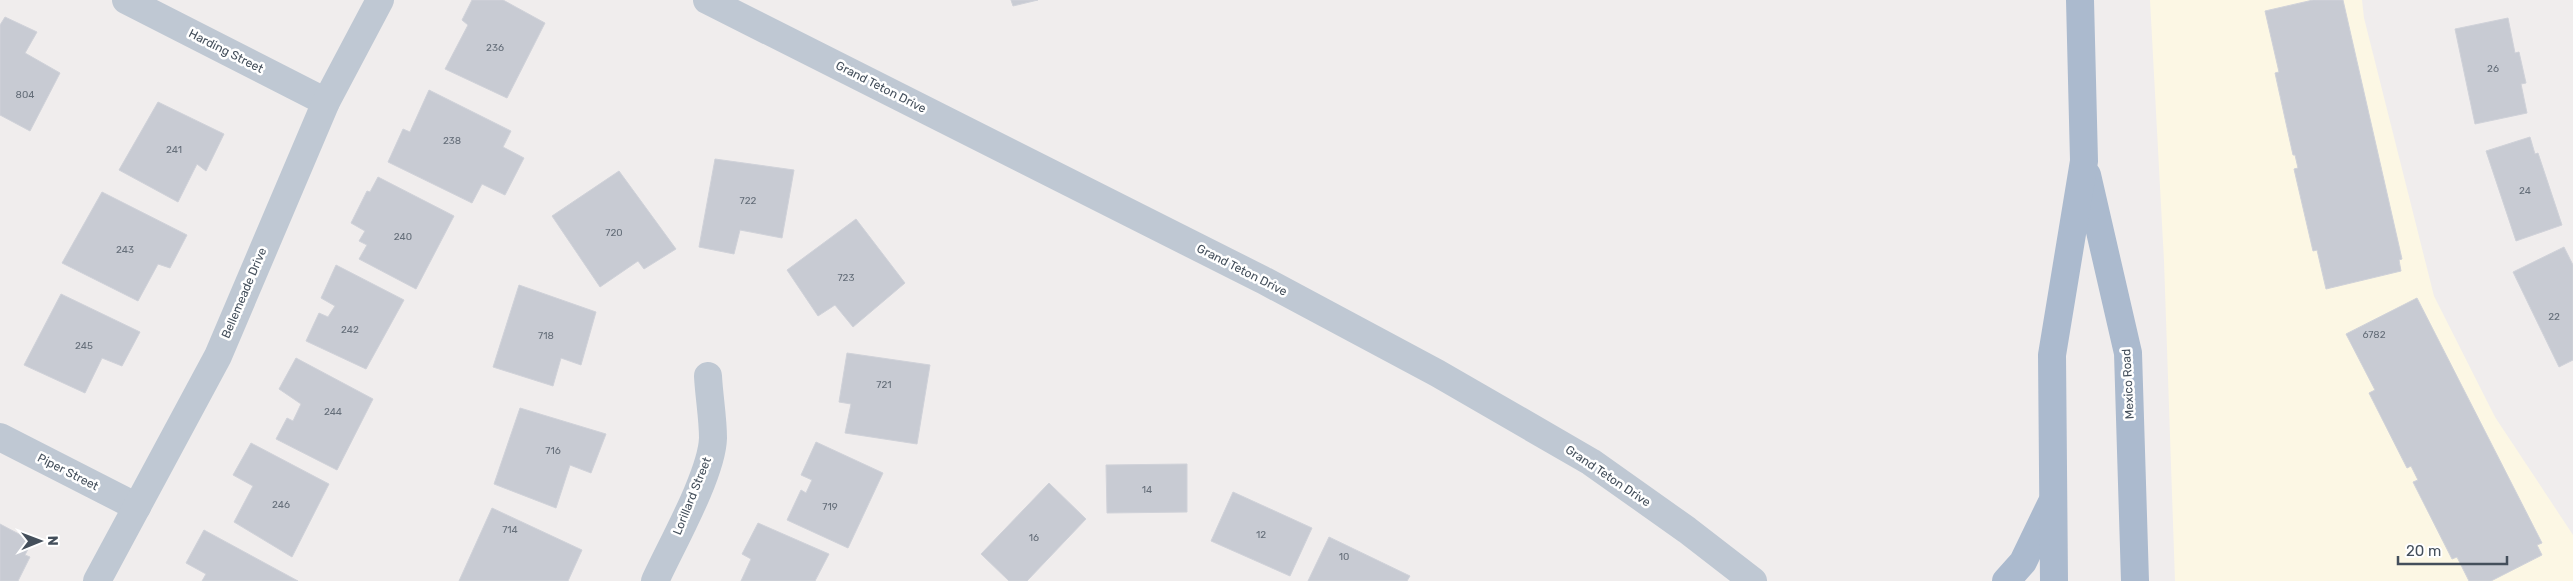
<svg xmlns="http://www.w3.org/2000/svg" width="2573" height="581" font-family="Rubik,sans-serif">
<rect width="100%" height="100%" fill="#f0eded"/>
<path fill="#fcf7e4" d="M2150 0H2362L2364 18 2434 296 2495 417 2573 535V581H2175L2164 261Z"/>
<g fill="#c8cbd3" stroke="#d0d2d9">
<path d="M472 0H503L545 23 507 98 445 69 468 25 462 20Z"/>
<path d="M1011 0H1038L1013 6Z"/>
<path d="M2313 0H2343L2402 259 2399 260 2401 271 2326 289 2317 250 2313 251 2294 169 2298 168 2295 155H2293L2275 73 2279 72 2265 11Z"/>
<path d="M5 17 37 32 25 53 60 73 30 131 0 115V25Z"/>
<path d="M2508 18 2515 53 2519 52 2526 83 2521 84 2527 113 2475 124 2455 29Z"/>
<path d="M429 90 511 131 503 147 524 158 505 195 482 184 472 203 388 162 403 129 410 132Z"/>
<path d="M158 102 224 134 206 171 197 164 178 202 119 170Z"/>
<path d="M2530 137 2535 154 2538 153 2562 225 2516 241 2486 151Z"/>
<path d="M715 159 794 170 782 238 740 230 734 254 699 247Z"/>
<path d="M619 171 676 249 644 269 638 261 600 287 552 216Z"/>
<path d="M378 177 454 216 416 289 359 259 367 245 359 241 365 231 351 223 367 191 370 192Z"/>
<path d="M102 192 187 235 170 268 158 264 138 301 62 263Z"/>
<path d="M856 219 905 283 853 327 835 305 818 316 787 270Z"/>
<path d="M2564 247 2573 265V360L2559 367 2513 272Z"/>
<path d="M336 265 404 300 366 369 306 341 319 313 328 317 335 306 321 298Z"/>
<path d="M519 285 596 312 581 365 561 358 553 386 493 367Z"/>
<path d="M61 294 140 332 122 366 102 358 85 393 24 365Z"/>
<path d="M2417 298 2542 543 2537 545 2542 555 2491 581H2469L2457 557 2452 559 2413 482 2418 480 2411 466 2407 468 2369 393 2375 390 2346 334Z"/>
<path d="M847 353 930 365 917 444 845 433 851 404 839 402Z"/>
<path d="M296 358 373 399 337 470 276 439 287 418 293 421 301 404 279 389Z"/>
<path d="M520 408 606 434 591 473 570 465 556 508 494 484Z"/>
<path d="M816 442 883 473 848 548 787 520 801 490 806 493 812 480 801 475Z"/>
<path d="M251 443 329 484 292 557 234 522 253 486 233 475Z"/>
<path d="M1187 464V512L1107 513 1106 465Z"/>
<path d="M1049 483 1086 519 1027 581H1009L981 554Z"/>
<path d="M1233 492 1312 528 1290 576 1211 541Z"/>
<path d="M492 508 582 550 568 581H459Z"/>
<path d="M758 523 829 554 815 581H741L751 559 742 554Z"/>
<path d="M0 524 32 541 25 555 30 557 18 581H0Z"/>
<path d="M204 530 298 581H202L206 574 186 563Z"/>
<path d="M1329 537 1410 576 1407 581H1308Z"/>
</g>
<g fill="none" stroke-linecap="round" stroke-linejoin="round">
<g stroke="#bfc8d3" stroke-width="28">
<path d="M126 0 326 102"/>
<path d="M0 437 137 507"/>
<path d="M655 581C671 546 712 474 713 438 713 418 709 396 708 376"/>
</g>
<g stroke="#bfc8d3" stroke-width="28">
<path d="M707 0 1263 280 1437 373 1591 462 1687 530 1753 581"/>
<path d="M97 581 218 356 326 102 380 0"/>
</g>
<g stroke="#abbace" stroke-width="28">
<path d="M2087 175 2128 353 2135 581"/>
<path d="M2006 581 2023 562 2051 504"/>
<path d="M2054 581 2052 355 2084 161 2080 0"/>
</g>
</g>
<g text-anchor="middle" stroke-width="5" stroke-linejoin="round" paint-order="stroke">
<g font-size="10" fill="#656e79">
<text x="495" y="51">236</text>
<text x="2493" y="72">26</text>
<text x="25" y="98">804</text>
<text x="452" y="144">238</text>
<text x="174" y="153">241</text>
<text x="2525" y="194">24</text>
<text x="748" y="204">722</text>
<text x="614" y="236">720</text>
<text x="403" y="240">240</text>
<text x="125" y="253">243</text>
<text x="846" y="281">723</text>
<text x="2554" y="320">22</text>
<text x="350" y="333">242</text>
<text x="2374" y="338">6782</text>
<text x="546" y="339">718</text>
<text x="84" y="349">245</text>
<text x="884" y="388">721</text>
<text x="333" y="415">244</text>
<text x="553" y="454">716</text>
<text x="1147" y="493">14</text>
<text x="281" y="508">246</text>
<text x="830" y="510">719</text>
<text x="510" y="533">714</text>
<text x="1261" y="538">12</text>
<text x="1034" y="541">16</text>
<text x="1344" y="560">10</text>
</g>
<g font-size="12" fill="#444f5b" stroke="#fff">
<text transform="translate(226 51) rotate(27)" y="4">Harding Street</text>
<text transform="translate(881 87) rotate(27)" y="4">Grand Teton Drive</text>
<text transform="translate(1242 270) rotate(27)" y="4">Grand Teton Drive</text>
<text transform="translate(244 293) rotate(-67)" y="4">Bellemeade Drive</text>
<text transform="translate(2128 384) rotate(-93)" y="4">Mexico Road</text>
<text transform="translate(68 472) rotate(27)" y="4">Piper Street</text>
<text transform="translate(1608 476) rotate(34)" y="4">Grand Teton Drive</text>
<text transform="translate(692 496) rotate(-68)" y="4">Lorillard Street</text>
</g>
</g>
<g transform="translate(40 541) rotate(89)" stroke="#ffffff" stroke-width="4" paint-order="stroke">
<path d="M0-4L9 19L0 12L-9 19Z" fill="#444f5b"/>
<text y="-8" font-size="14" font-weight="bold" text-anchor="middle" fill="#444f5b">N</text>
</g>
<path d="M2398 556v8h109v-8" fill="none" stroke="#444f5b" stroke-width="2.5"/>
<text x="2406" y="556" font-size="15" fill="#444f5b" stroke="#ffffff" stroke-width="4" paint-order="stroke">20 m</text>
</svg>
